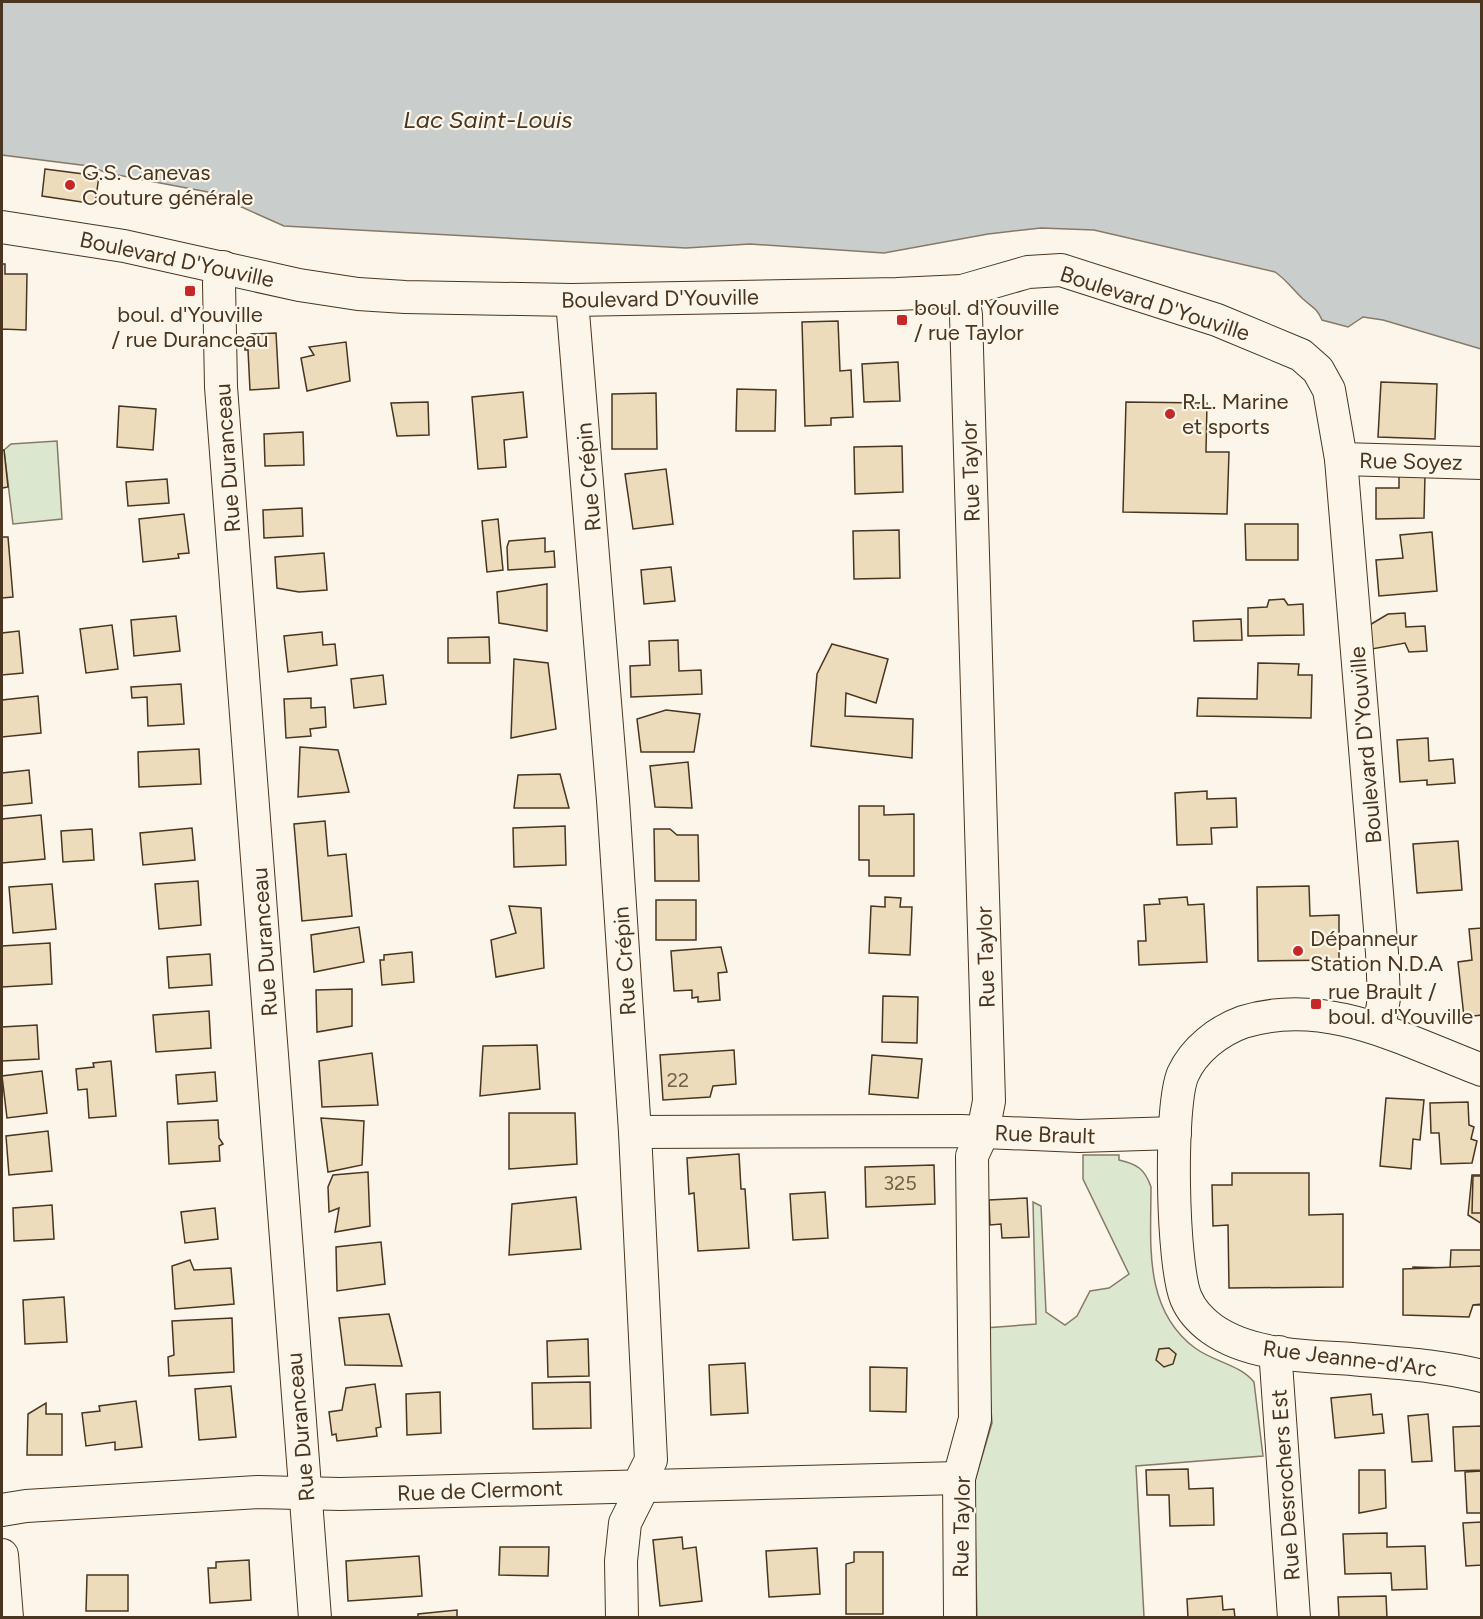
<svg xmlns="http://www.w3.org/2000/svg" width="1483" height="1619" font-family="Figtree,sans-serif">
<rect width="100%" height="100%" fill="#fbf6e9"/>
<g fill="#dce7d0" stroke="#887966" stroke-width="1.5">
<path d="M57 441 62 519 13 524 4 450 11 444Z"/>
<path d="M1083 1155H1119V1160C1137 1164 1145 1169 1151 1187 1151 1244 1143 1309 1195 1348 1214 1362 1239 1364 1254 1382L1263 1456 1136 1466 1144 1617H977L974 1484 992 1423 985 1328 1036 1324 1033 1202 1041 1206 1046 1312 1065 1325 1077 1316 1090 1291 1109 1288 1129 1274 1083 1179Z"/>
</g>
<path fill="#c9cecd" stroke="#887966" stroke-width="1.5" d="M2 2H1481V349L1383 320 1363 317 1348 327 1322 320C1316 307 1313 308 1303 299 1293 290 1287 280 1275 272L1094 230 1041 228 988 234 884 253 750 244 686 248 284 226 208 192 107 173 89 166 2 155Z"/>
<g fill="#ecdcbc" stroke="#4a3520" stroke-width="1.5">
<path d="M45 169 99 176 95 204 42 196Z"/>
<path d="M2 264H5V274H27L26 330 2 329V346Z"/>
<path d="M838 321 840 371 851 370 853 417 831 418V425L805 426 802 322Z"/>
<path d="M276 333 279 388 250 390 248 350H245V341H251V334Z"/>
<path d="M346 342 350 381 307 391 301 358 314 355 309 347Z"/>
<path d="M898 362 900 401 864 402 862 364Z"/>
<path d="M1381 382 1437 384 1435 439 1378 437Z"/>
<path d="M737 389 776 390 775 431H736Z"/>
<path d="M523 392 527 437 504 440 506 467 478 469 472 397Z"/>
<path d="M656 393 657 449H612V394Z"/>
<path d="M428 402 429 435 397 436 391 403Z"/>
<path d="M1126 402 1207 403 1206 452H1229L1227 514 1123 512Z"/>
<path d="M119 406 156 409 153 450 117 447Z"/>
<path d="M303 432 304 465 265 466 264 434Z"/>
<path d="M902 446 903 492 855 494 854 447Z"/>
<path d="M2 450H4L8 487 2 488Z"/>
<path d="M666 469 673 524 633 529 625 474Z"/>
<path d="M1399 474H1425L1424 518 1376 519V488H1399Z"/>
<path d="M167 479 169 503 128 506 126 482Z"/>
<path d="M302 508 303 536 264 538 263 510Z"/>
<path d="M184 514 189 553 178 554 179 558 143 562 139 519Z"/>
<path d="M498 519 503 570 487 572 482 521Z"/>
<path d="M1245 524H1298V560H1246Z"/>
<path d="M899 530 900 578 854 579 853 531Z"/>
<path d="M1432 532 1437 591 1379 596 1376 560 1403 558 1400 535Z"/>
<path d="M2 537H8L13 597 2 598Z"/>
<path d="M545 538V552L554 551 555 567 508 570 507 547 509 541Z"/>
<path d="M324 553 327 590 299 592 277 588 275 557Z"/>
<path d="M671 567 675 601 644 604 641 570Z"/>
<path d="M547 584V631L499 623 497 592Z"/>
<path d="M1284 599 1288 605 1303 604 1304 635 1248 636V608L1267 607 1269 600Z"/>
<path d="M1405 613 1406 627 1425 626 1427 651 1409 652 1405 643 1372 649 1368 626 1388 614Z"/>
<path d="M176 616 180 651 134 656 131 620Z"/>
<path d="M1241 619 1242 640 1194 641 1193 621Z"/>
<path d="M112 625 118 669 86 673 80 629Z"/>
<path d="M19 631 23 673 2 675V633Z"/>
<path d="M322 632 323 645 335 644 337 665 288 672 284 636Z"/>
<path d="M489 637 490 663H448V638Z"/>
<path d="M678 640 679 671 701 670 702 694 631 697 630 666 650 665 649 641Z"/>
<path d="M832 644 888 659 876 703 846 693 845 716 913 719 912 758 811 746 817 674Z"/>
<path d="M514 659 548 663 556 729 511 738Z"/>
<path d="M1258 663 1299 664 1298 675H1312L1311 718 1197 716 1198 698 1257 699Z"/>
<path d="M383 675 386 704 354 708 351 679Z"/>
<path d="M181 684 184 724 148 726 147 697 132 698 131 687Z"/>
<path d="M38 696 41 733 2 737V700Z"/>
<path d="M311 698V708L325 707 326 727 310 729 311 736 286 738 284 699Z"/>
<path d="M666 710 700 714 694 752H641L637 719Z"/>
<path d="M1428 738 1429 761 1453 759 1455 783 1427 785V780L1400 782 1397 740Z"/>
<path d="M300 747 338 750 349 792 298 797Z"/>
<path d="M199 749 201 784 139 787 138 752Z"/>
<path d="M688 762 692 808 655 807 650 766Z"/>
<path d="M29 770 32 803 2 806V773Z"/>
<path d="M560 774 569 808H514L518 775Z"/>
<path d="M1207 791V799L1236 798 1237 827 1211 828 1212 844 1177 845 1175 793Z"/>
<path d="M859 806H884V815L914 814V876H869V860H859Z"/>
<path d="M41 815 45 859 2 863V819Z"/>
<path d="M325 821 328 856 346 854 352 916 302 921 294 824Z"/>
<path d="M565 826 566 865 514 867 513 828Z"/>
<path d="M192 828 195 860 143 865 140 833Z"/>
<path d="M92 829 94 860 63 862 61 831Z"/>
<path d="M654 829H670L677 835H698L699 881H655Z"/>
<path d="M1458 841 1462 890 1417 893 1413 844Z"/>
<path d="M198 881 201 925 159 929 155 884Z"/>
<path d="M52 884 56 929 13 933 9 887Z"/>
<path d="M1309 886 1310 916 1339 915V960L1258 961 1257 887Z"/>
<path d="M885 897 901 898 900 907H912L910 955 869 953 871 906 885 907Z"/>
<path d="M1187 897 1188 905 1204 904 1207 962 1139 965 1138 941H1146L1144 905 1160 904 1159 899Z"/>
<rect x="656" y="900" width="40" height="40"/>
<path d="M509 906 541 908 544 968 496 977 491 940 516 933Z"/>
<path d="M359 927 364 962 314 972 311 935Z"/>
<path d="M1482 928V1015L1464 1017 1458 962 1472 960 1469 929Z"/>
<path d="M50 943 52 984 2 987V946Z"/>
<path d="M721 947 727 972 718 973 720 1000 698 1002V997L692 998V990L674 991 671 951Z"/>
<path d="M412 952 414 982 382 985 380 960H384V955Z"/>
<path d="M210 954 212 985 169 988 167 957Z"/>
<path d="M352 989V1026L317 1032 316 990Z"/>
<path d="M883 996 918 997 917 1043 882 1042Z"/>
<path d="M209 1011 211 1048 156 1052 153 1015Z"/>
<path d="M37 1025 39 1059 2 1061V1027Z"/>
<path d="M537 1045 540 1089 480 1096 483 1046Z"/>
<path d="M734 1050 736 1084 713 1086 710 1097 663 1100 660 1055Z"/>
<path d="M372 1053 378 1105 322 1107 319 1061Z"/>
<path d="M872 1055 922 1059 918 1098 869 1094Z"/>
<path d="M111 1061 116 1116 89 1118 87 1089 78 1090 76 1069 94 1067 93 1063Z"/>
<path d="M42 1071 47 1113 7 1118 2 1076Z"/>
<path d="M215 1072 217 1101 178 1104 176 1075Z"/>
<path d="M1386 1098 1424 1100 1420 1140 1413 1139 1411 1169 1380 1166Z"/>
<path d="M1468 1102 1469 1125 1474 1127 1471 1139 1477 1141 1472 1163 1441 1164 1439 1133H1431L1430 1103Z"/>
<path d="M509 1113H575L577 1164 509 1169Z"/>
<path d="M321 1118 364 1121 362 1165 328 1172Z"/>
<path d="M218 1120 219 1138 223 1144 219 1146 220 1161 169 1164 167 1122Z"/>
<path d="M48 1131 52 1171 9 1175 6 1136Z"/>
<path d="M739 1154 741 1189H745L749 1248 698 1251 694 1193 689 1194 687 1158Z"/>
<path d="M934 1165 935 1204 866 1207 865 1167Z"/>
<path d="M368 1172 370 1226 335 1232 339 1208 329 1212 328 1187 333 1175Z"/>
<path d="M1232 1173H1309V1215L1343 1214V1287L1229 1288 1228 1225 1213 1226 1212 1185H1232Z"/>
<path d="M1472 1175H1482V1224L1468 1215Z"/>
<path d="M1473 1176H1482V1213H1472Z"/>
<path d="M825 1192 828 1238 793 1240 790 1194Z"/>
<path d="M576 1197 581 1249 509 1255 512 1204Z"/>
<path d="M1027 1198 1029 1237 1002 1238 1001 1224 990 1225 989 1200Z"/>
<path d="M52 1205 54 1239 14 1241 13 1208Z"/>
<path d="M215 1208 218 1239 185 1243 181 1212Z"/>
<path d="M381 1242 385 1284 337 1291 336 1247Z"/>
<path d="M1451 1250H1482V1305L1412 1304 1413 1267 1450 1268Z"/>
<path d="M190 1260 194 1270 231 1268 234 1304 175 1309 172 1266Z"/>
<path d="M1482 1266V1304L1473 1305 1469 1317 1403 1315V1269Z"/>
<path d="M64 1297 67 1342 25 1344 23 1300Z"/>
<path d="M389 1314 402 1366 345 1365 339 1318Z"/>
<path d="M232 1318 234 1372 169 1376 168 1357 174 1355 172 1321Z"/>
<path d="M588 1339 589 1376 548 1377 547 1341Z"/>
<path d="M1169 1348 1176 1354 1173 1364 1164 1367 1156 1360 1159 1349Z"/>
<path d="M745 1363 748 1413 711 1415 709 1365Z"/>
<path d="M870 1367 907 1368 906 1412 870 1411Z"/>
<path d="M590 1382 591 1428 533 1429 532 1383Z"/>
<path d="M375 1384 381 1427 376 1428 377 1436 337 1441 336 1434 332 1435 329 1412 342 1410 346 1388Z"/>
<path d="M231 1386 236 1437 199 1440 195 1389Z"/>
<path d="M440 1392 441 1433 407 1435 406 1394Z"/>
<path d="M1371 1394 1373 1415 1382 1414 1384 1433 1335 1438 1331 1398Z"/>
<path d="M136 1401 142 1447 115 1450V1442L86 1446 82 1413 100 1411 99 1406Z"/>
<path d="M46 1403V1414H62V1455H27L28 1414Z"/>
<path d="M1428 1414 1432 1461 1412 1462 1408 1416Z"/>
<path d="M1482 1426V1470L1455 1471 1453 1427Z"/>
<path d="M1188 1469 1189 1489 1213 1488 1214 1525 1170 1526 1169 1495H1147L1146 1470Z"/>
<path d="M1359 1470H1385L1386 1508 1359 1513Z"/>
<path d="M1482 1471V1513H1467L1465 1472Z"/>
<path d="M1482 1522V1565L1466 1566 1463 1523Z"/>
<path d="M1387 1533V1547L1425 1546 1427 1589 1392 1590 1391 1573 1345 1574 1343 1534Z"/>
<path d="M682 1537 683 1549 696 1547 702 1601 660 1606 653 1540Z"/>
<path d="M500 1547H549L548 1576 499 1575Z"/>
<path d="M817 1548 820 1594 769 1597 766 1551Z"/>
<path d="M854 1552H883V1614H846V1564L854 1562Z"/>
<path d="M419 1556 422 1596 348 1601 346 1561Z"/>
<path d="M249 1560 251 1600 210 1603 208 1568H216V1562Z"/>
<path d="M87 1575H128V1611H86Z"/>
<path d="M1222 1596 1223 1610 1234 1609 1235 1618H1188L1187 1599Z"/>
<path d="M1386 1596 1387 1618H1339L1338 1597Z"/>
<path d="M457 1610V1618H418V1614Z"/>
</g>
<g fill="none" stroke-linecap="round" stroke-linejoin="round">
<defs>
<g id="minor">
<path d="M2 227 124 246 299 285 358 294 405 297 572 300 897 294 962 291 1028 272 1061 270 1217 320 1301 355 1318 370 1329 390 1341 459 1382 953 1384 998 1379 1029"/>
<path d="M223 267 219 283 221 387 315 1618"/>
<path d="M572 300 613 800 635 1132 651 1460 642 1478 640 1493 625 1523 621 1561 622 1618"/>
<path d="M1341 459 1482 463"/>
<path d="M1482 1070C1405 1041 1327 996 1243 1022 1218 1031 1194 1050 1183 1074 1169 1106 1172 1265 1186 1298 1191 1310 1201 1321 1212 1329 1250 1356 1306 1356 1352 1359 1395 1363 1439 1365 1482 1376"/>
<path d="M635 1132 961 1131 1079 1136 1175 1133"/>
<path d="M1279 1352 1276 1363 1294 1618"/>
<path d="M2 1510 26 1506 258 1492 340 1494 959 1478"/>
<path d="M2 1555 7 1618"/>
<path d="M960 1618 959 1478 975 1419 972 1156 983 1132 989 1101 966 315 962 291"/>
</g>
</defs>
<use href="#minor" stroke="#4a3520" stroke-width="34"/>
<use href="#minor" stroke="#fbf6e9" stroke-width="32"/>
</g>
<g fill="#c62828" stroke="#fbf6e9" stroke-width="2">
<circle cx="70" cy="185" r="6"/>
<rect x="184" y="285" width="12" height="12" rx="3"/>
<rect x="896" y="314" width="12" height="12" rx="3"/>
<circle cx="1170" cy="414" r="6"/>
<circle cx="1298" cy="951" r="6"/>
<rect x="1310" y="998" width="12" height="12" rx="3"/>
</g>
<g text-anchor="middle" stroke-width="4.5" stroke-linejoin="round" paint-order="stroke">
<g font-size="20" fill="#725f47">
<text x="678" y="1087">22</text>
<text x="900" y="1190">325</text>
</g>
<g font-size="22" fill="#4a3520" stroke="#fbf6e9" text-anchor="start">
<text x="82" y="180">G.S. Canevas<tspan x="82" dy="25">Couture générale</tspan></text>
<text x="914" y="315">boul. d'Youville<tspan x="914" dy="25">/ rue Taylor</tspan></text>
<text x="190" y="322" text-anchor="middle">boul. d'Youville<tspan x="190" dy="25">/ rue Duranceau</tspan></text>
<text x="1182" y="409">R.L. Marine<tspan x="1182" dy="25">et sports</tspan></text>
<text x="1310" y="946">Dépanneur<tspan x="1310" dy="25">Station N.D.A</tspan></text>
<text x="1328" y="999">rue Brault /<tspan x="1328" dy="25">boul. d'Youville</tspan></text>
</g>
<g font-size="22" fill="#4a3520" stroke="#fbf6e9">
<text transform="translate(177 259) rotate(12)" y="8">Boulevard D'Youville</text>
<text transform="translate(660 298) rotate(-1)" y="8">Boulevard D'Youville</text>
<text transform="translate(1155 303) rotate(18)" y="8">Boulevard D'Youville</text>
<text transform="translate(227 458) rotate(-94)" y="8">Rue Duranceau</text>
<text transform="translate(1411 461) rotate(1)" y="8">Rue Soyez</text>
<text transform="translate(970 471) rotate(-92)" y="8">Rue Taylor</text>
<text transform="translate(588 477) rotate(-95)" y="8">Rue Crépin</text>
<text transform="translate(1365 745) rotate(-95)" y="8">Boulevard D'Youville</text>
<text transform="translate(264 942) rotate(-94)" y="8">Rue Duranceau</text>
<text transform="translate(985 957) rotate(-92)" y="8">Rue Taylor</text>
<text transform="translate(624 961) rotate(-94)" y="8">Rue Crépin</text>
<text transform="translate(1045 1134) rotate(2)" y="8">Rue Brault</text>
<text transform="translate(1350 1358) rotate(7)" y="8">Rue Jeanne-d'Arc</text>
<text transform="translate(300 1427) rotate(-95)" y="8">Rue Duranceau</text>
<text transform="translate(1285 1485) rotate(-94)" y="8">Rue Desrochers Est</text>
<text transform="translate(480 1490) rotate(-2)" y="8">Rue de Clermont</text>
<text transform="translate(961 1527) rotate(-89)" y="8">Rue Taylor</text>
</g>
<g font-size="24" font-style="italic" fill="#4a3520" stroke="#fbf6e9">
<text x="488" y="128">Lac Saint-Louis</text>
</g>
</g>
<rect width="1483" height="1619" fill="none" stroke="#4a3520" stroke-width="6"/>
</svg>
